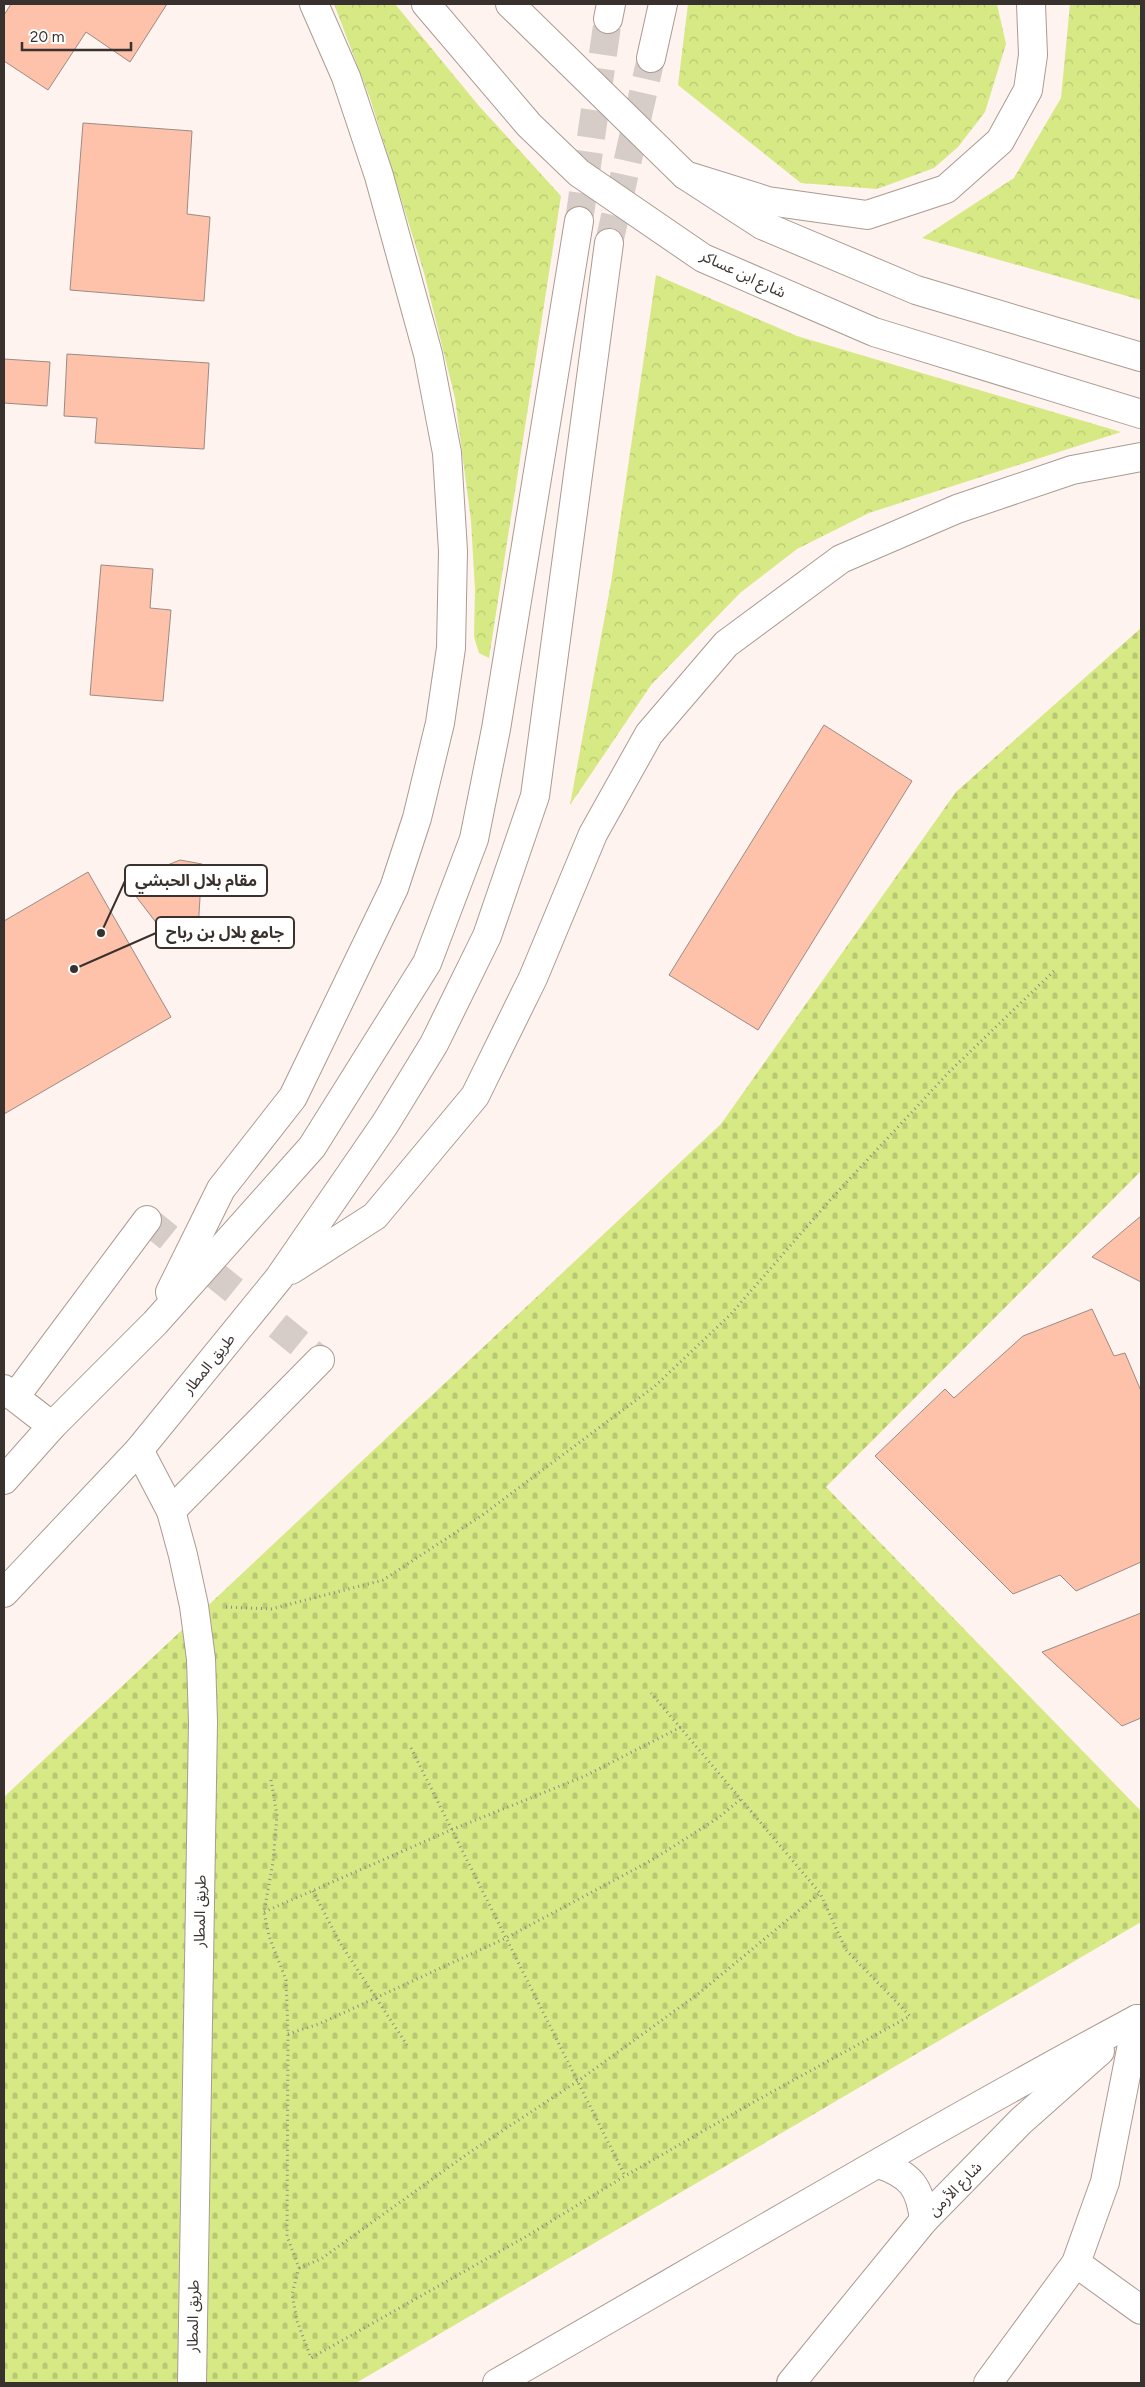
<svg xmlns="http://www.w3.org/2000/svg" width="1145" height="2387" font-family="Figtree,'Noto Sans Arabic',sans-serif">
<defs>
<pattern id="cemetery-stones" width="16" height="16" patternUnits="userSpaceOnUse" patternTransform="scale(1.25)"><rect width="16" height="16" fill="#d6e985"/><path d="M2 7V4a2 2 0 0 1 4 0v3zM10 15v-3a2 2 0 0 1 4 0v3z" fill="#b8c873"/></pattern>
<pattern id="park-crowns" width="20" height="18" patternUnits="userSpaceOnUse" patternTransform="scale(1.25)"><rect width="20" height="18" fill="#d6e985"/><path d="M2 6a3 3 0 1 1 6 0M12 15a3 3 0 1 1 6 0" fill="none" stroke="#b8c873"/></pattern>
</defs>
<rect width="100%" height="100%" fill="#fef3ef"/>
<path fill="url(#cemetery-stones)" d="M1141 628V1171L826 1487 1141 1811V1922L356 2383H4V1797L721 1124 956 792Z"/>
<g fill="url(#park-crowns)">
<path d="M334 4H395L479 106 561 196 489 658 479 653 474 637 475 590 471 521 455 398 424 273 371 101Z"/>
<path d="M688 4H997L1006 44 985 112 958 147 934 168 877 189 801 183 678 85Z"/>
<path d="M1070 4H1141V300L922 238 1014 178 1061 98Z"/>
<path d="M656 275 797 336 1121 432 869 513 797 549 740 593 651 685 570 805 611 583Z"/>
</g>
<g fill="#fec1aa" stroke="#9c8b85">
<path d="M11 4H167L130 62 86 32 48 90 4 61V15Z"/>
<path d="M83 123 192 131 187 214 210 217 204 301 70 290Z"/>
<path d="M67 354 209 363 204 449 95 443 97 418 64 416Z"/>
<path d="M4 359 50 362 47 406 4 403Z"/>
<path d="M101 565 153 569 150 608 171 610 163 701 90 695Z"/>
<path d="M824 725 912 781 758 1030 669 975Z"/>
<path d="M180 860 202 864 198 931 183 945 171 942 128 886 145 874Z"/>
<path d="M88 872 171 1017 4 1114V921Z"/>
<path d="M1141 1216V1282L1092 1257Z"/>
<path d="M1092 1309 1114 1356 1125 1353 1141 1391V1562L1076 1591 1060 1575 1013 1594 875 1456 945 1389 954 1398 1023 1336Z"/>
<path d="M1141 1613V1718L1122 1726 1042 1652Z"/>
</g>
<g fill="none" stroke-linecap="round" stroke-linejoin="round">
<path stroke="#d6ccc8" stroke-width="28" stroke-dasharray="28 14" stroke-linecap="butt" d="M147 1220 320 1360"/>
<g stroke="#d6ccc8" stroke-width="28" stroke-dasharray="28 14" stroke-linecap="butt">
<path d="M579 221 608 19"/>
<path d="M609 243 651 58"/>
</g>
<defs>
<g id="minor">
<path d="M1076 2263 1141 2310"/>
<path d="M988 2383 1076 2263 1105 2182 1137 2019"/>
</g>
<g id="major">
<path d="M426 4 529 125 579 173 703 258 874 332 1141 414"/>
<path d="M510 4 685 175 762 225 916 290 1141 357"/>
<path d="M4 1389 52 1426"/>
<path d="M15 1397 147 1220"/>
<path d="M139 1450 171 1511 183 1555 194 1606 201 1659 203 1722 192 2383"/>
<path d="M171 1511 320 1360"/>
<path d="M879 2164C911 2175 920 2187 924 2220"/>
<path d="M497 2383C710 2261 921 2135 1137 2019"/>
<path d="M791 2383 924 2220 1021 2121 1100 2051"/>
</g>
<g id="highway">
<path d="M608 19 611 4"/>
<path d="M651 58 663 4"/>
<path d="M685 175 768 201 867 215 946 189 1000 141 1028 90 1033 55 1031 4"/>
<path d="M291 1270 375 1216 475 1096 533 978 593 834 649 734 726 644 841 559 957 509 1072 470 1141 457"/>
<path d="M170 1292 221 1189 293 1097 394 888 417 818 440 723 451 648 453 551 447 453 428 354 379 176 346 77 314 4"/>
<path d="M4 1480 52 1426 155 1323 312 1147 427 963 474 839 496 729 579 221"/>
<path d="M4 1593 139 1450 279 1278 385 1124 434 1044 487 936 535 796 609 243"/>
</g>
</defs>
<use href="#minor" stroke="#ab9a93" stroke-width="30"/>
<use href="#major" stroke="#ab9a93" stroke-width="30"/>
<use href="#highway" stroke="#ab9a93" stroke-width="30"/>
<g stroke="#938a87" stroke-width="3" stroke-dasharray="1 4" stroke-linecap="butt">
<path d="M226 1607 271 1609 383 1580 481 1516 655 1386 730 1315 831 1199 950 1071 1054 971"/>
<path d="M411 1748 625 2176"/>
<path d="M271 1780 277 1815 273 1862 264 1912 269 1936 286 1980 288 2034 287 2236 299 2268 292 2294 297 2321 311 2358 527 2236 625 2176 752 2103 910 2016 846 1950 820 1893 651 1693"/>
<path d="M313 1891 340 1943 407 2045"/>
<path d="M264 1912 451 1830 585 1776 681 1727"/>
<path d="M288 2034 319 2024 506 1938 652 1860 718 1818 741 1799"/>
<path d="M299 2268 321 2259 470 2152 578 2081 698 1994 820 1893"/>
</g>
<use href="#minor" stroke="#fff" stroke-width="28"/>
<use href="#major" stroke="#fff" stroke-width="28"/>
<use href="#highway" stroke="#fff" stroke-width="28"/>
</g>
<g text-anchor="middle" stroke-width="5" stroke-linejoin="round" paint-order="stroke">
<g font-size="15" fill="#38312e" stroke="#fff">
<text transform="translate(743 274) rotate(25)" y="5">شارع ابن عساكر</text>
<text transform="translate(209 1364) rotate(-51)" y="5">طريق المطار</text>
<text transform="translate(200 1911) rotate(-89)" y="5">طريق المطار</text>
<text transform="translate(955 2189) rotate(-46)" y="5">شارع الأرمن</text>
<text transform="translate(193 2316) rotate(-89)" y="5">طريق المطار</text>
</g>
</g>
<path fill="none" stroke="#38312e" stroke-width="2" d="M101 933L125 881M74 969L156 933"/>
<g fill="#38312e" stroke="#fff" stroke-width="2">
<circle cx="101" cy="933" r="5"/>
<circle cx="74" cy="969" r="5"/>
</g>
<g fill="#fff" stroke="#38312e" stroke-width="2">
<rect x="125" y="865" width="142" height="31" rx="5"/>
<rect x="156" y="917" width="138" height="31" rx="5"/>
</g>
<g font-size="16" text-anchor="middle" font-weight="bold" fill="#38312e">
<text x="196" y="886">مقام بلال الحبشي</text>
<text x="225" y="938">جامع بلال بن رباح</text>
</g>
<rect width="1145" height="2387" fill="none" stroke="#38312e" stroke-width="10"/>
<path d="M22 42v8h109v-8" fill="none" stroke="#38312e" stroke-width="2.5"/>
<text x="30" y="42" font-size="15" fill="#38312e" stroke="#ffffff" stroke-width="4" paint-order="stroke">20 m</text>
</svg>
